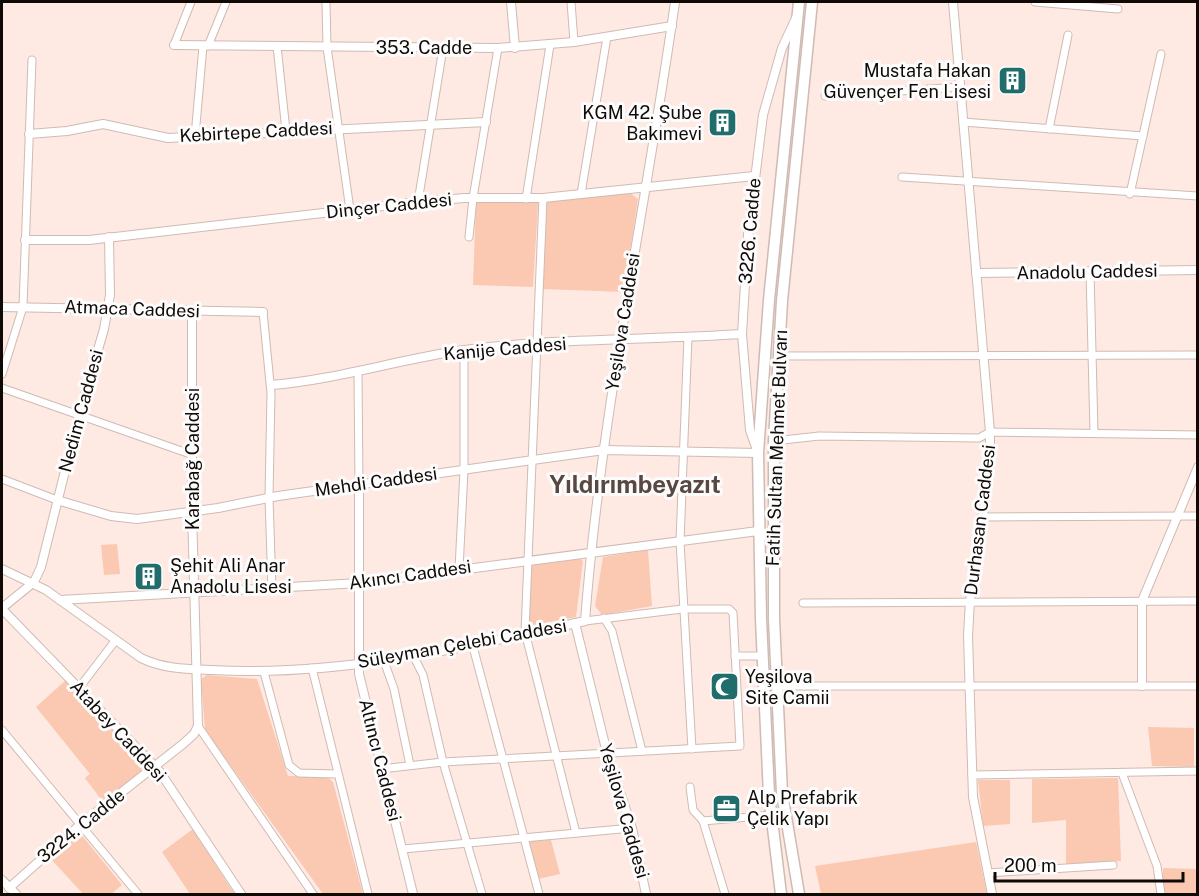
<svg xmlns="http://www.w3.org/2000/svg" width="1199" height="896" font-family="'Public Sans',sans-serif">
<rect width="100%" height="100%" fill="#feeae2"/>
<g fill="#fbc8b2">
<path d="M630 193 638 199 624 292 542 289 546 201Z"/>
<path d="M476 202 538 203 533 287 473 285Z"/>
<path d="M117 544 120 574 104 575 101 545Z"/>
<path d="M648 550 652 606 602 615 595 606 603 557Z"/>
<path d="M579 558 583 561 576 617 529 626 532 563Z"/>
<path d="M207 675 257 679 288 776 328 777 333 782 363 894H323L205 730 201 679Z"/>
<path d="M66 680 147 766 103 802 85 778 90 774 36 707Z"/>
<path d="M1148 727 1194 728V767L1152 766Z"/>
<path d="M1118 778 1121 861 1066 864V820L1032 823V779Z"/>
<path d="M978 780H1010V824L983 826Z"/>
<path d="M193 829 231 889 235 894H190L162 852Z"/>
<path d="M80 833 122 885 111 894H83L51 859Z"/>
<path d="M551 840 560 874 538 879 527 841Z"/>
<path d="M976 842 987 894H821L815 866Z"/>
<path d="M1163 868 1197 869 1196 894H1163Z"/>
</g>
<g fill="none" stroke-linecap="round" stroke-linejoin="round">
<defs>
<g id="minor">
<path d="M326 2 327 47 350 210"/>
<path d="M571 2 574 42"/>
<path d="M1035 2 1118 9"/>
<path d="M174 45 191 2"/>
<path d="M208 46 226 2"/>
<path d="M277 46 286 131"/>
<path d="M825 96 961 87"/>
<path d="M963 122 1143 136"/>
<path d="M1049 129 1068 35"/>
<path d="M195 136 203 46"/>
<path d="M902 177 1198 196"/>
<path d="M581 194 607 37"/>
<path d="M1130 194 1161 54"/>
<path d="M543 198 525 632 576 833"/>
<path d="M526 199 550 45"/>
<path d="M418 202 443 48"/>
<path d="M469 237 473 198 498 48"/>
<path d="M1090 271 1094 433"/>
<path d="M263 312 271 393 269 497 272 590"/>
<path d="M688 337 680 541 692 749"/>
<path d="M778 356 1198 355"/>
<path d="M358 372 359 486"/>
<path d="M2 374 23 307 32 60"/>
<path d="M2 388 193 455"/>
<path d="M774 441 819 436 979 438 990 432 1198 435"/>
<path d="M2 479 57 500"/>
<path d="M981 517 1198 516"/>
<path d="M459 569 464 470V350"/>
<path d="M803 603 1198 601"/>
<path d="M604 618 612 631 642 751"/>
<path d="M472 643 539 894"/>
<path d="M413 655 423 675 443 762 482 894"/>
<path d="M735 656H762"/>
<path d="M384 661 394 689 410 765"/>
<path d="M312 668 368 894"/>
<path d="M264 672 289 765 299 773 337 774"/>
<path d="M777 686H1198"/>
<path d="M79 688 115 641"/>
<path d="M198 726 313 894"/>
<path d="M2 730 138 894"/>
<path d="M381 769 443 762 740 746 733 613 729 609H682L585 621"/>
<path d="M1122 773 1157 866 1161 894"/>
<path d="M972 775 1198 771"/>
<path d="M690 787 693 810 703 821"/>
<path d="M703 821 725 894"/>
<path d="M703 821 772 815"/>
<path d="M403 849 632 828"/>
<path d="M988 873 1113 865"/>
</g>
<g id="tertiary">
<path d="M511 2 515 48"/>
<path d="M953 2 990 432V468L970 600 968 636 973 797 992 894"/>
<path d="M174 45 498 48 574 42 672 26"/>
<path d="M29 134 67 131 103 124 168 138 486 122"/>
<path d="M25 240H89L418 202 464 198H543L754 176"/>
<path d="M976 273 1198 270"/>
<path d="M2 307 263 312"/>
<path d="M271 385C336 380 399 359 464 350 556 338 650 340 742 334"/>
<path d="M359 486V674L413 894"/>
<path d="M57 500 111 516 137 519 218 508 278 496 604 450 758 453 750 430 742 334 748 235 763 115 782 48 796 18"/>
<path d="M2 569 46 590 141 658C163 669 188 669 212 670 336 677 465 648 585 621 601 412 646 208 675 2"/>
<path d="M60 600 360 583 758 531"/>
<path d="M2 608 34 582 41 567 79 415 104 329 110 295 109 237"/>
<path d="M2 609 160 772 241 894"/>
<path d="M575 623 607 753 632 828 646 894"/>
<path d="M1142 686V601L1198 467"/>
<path d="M2 880 16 894"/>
<path d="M9 888 80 825 183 744 194 734 198 726 192 511V311"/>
</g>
<g id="trunk">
<path d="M781 894 769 795 761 619 758 453 769 300 799 2"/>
<path d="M799 894 782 793 774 619V441L782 301 812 2"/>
</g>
</defs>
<use href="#minor" stroke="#cfbbb3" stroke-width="9"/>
<use href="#tertiary" stroke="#cfbbb3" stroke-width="10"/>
<use href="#trunk" stroke="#cfbbb3" stroke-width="13"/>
<use href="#minor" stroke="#fff" stroke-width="7"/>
<use href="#tertiary" stroke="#fff" stroke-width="8"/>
<use href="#trunk" stroke="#fff" stroke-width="10"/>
</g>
<defs>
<symbol id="building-square" viewBox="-11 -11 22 22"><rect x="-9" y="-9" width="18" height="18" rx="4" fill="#216d6c" stroke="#fcfcfc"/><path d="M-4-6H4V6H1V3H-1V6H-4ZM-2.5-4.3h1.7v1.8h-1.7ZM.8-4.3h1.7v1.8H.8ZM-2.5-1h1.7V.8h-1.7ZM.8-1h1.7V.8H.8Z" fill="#fff"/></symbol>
<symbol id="mosque-square" viewBox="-11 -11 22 22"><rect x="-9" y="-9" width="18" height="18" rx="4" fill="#216d6c" stroke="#fcfcfc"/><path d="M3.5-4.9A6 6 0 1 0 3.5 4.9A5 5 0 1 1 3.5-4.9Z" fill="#fff"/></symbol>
<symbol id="office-square" viewBox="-11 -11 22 22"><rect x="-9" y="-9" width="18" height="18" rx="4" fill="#216d6c" stroke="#fcfcfc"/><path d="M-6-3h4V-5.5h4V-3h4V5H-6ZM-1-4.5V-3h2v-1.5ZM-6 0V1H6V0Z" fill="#fff"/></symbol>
</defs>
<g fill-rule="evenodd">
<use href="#building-square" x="996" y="64" width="33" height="33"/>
<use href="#building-square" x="706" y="106" width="33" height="33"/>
<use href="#building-square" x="132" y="560" width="33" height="33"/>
<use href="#mosque-square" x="708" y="670" width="33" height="33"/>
<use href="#office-square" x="710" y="792" width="33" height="33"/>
</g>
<g text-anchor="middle" stroke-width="6" stroke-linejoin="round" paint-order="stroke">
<g font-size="18" fill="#100a07" stroke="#fcfcfc">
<text x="424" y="54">353. Cadde</text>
<text transform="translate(256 132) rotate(-3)" y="6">Kebirtepe Caddesi</text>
<text transform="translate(389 206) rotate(-6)" y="6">Dinçer Caddesi</text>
<text transform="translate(750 231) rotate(-85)" y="6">3226. Cadde</text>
<text transform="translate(1087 272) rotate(-1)" y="6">Anadolu Caddesi</text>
<text transform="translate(132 309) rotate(2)" y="6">Atmaca Caddesi</text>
<text transform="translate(623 322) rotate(-81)" y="6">Yeşilova Caddesi</text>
<text transform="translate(505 349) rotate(-5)" y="6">Kanije Caddesi</text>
<text transform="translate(81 411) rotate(-75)" y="6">Nedim Caddesi</text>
<text transform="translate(777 448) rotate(-88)" y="6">Fatih Sultan Mehmet Bulvarı</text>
<text transform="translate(193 459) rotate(-90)" y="6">Karabağ Caddesi</text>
<text transform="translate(376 482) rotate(-8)" y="6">Mehdi Caddesi</text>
<text transform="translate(980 520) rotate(-83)" y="6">Durhasan Caddesi</text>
<text transform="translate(410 575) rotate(-8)" y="6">Akıncı Caddesi</text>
<text transform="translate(462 644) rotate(-10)" y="6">Süleyman Çelebi Caddesi</text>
<text transform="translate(118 731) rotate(47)" y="6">Atabey Caddesi</text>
<text transform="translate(380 760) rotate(76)" y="6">Altıncı Caddesi</text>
<text transform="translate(624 811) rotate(74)" y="6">Yeşilova Caddesi</text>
<text transform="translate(81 826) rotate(-39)" y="6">3224. Cadde</text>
</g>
<g font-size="18" fill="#100a07" stroke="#fcfcfc" text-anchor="start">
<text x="991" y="77" text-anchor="end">Mustafa Hakan<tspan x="991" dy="21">Güvençer Fen Lisesi</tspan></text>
<text x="702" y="119" text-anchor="end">KGM 42. Şube<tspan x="702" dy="21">Bakımevi</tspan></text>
<text x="170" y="572">Şehit Ali Anar<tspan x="170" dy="21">Anadolu Lisesi</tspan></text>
<text x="745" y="683">Yeşilova<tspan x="745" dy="21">Site Camii</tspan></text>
<text x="747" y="804">Alp Prefabrik<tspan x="747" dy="21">Çelik Yapı</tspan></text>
</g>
<g font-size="24" font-weight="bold" fill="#594842" stroke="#fcfcfc">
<text x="635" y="493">Yıldırımbeyazıt</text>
</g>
</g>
<rect width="1199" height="896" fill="none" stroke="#100a07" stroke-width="6"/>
<path d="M995 872v9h188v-9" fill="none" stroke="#100a07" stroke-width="3"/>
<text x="1004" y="872" font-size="18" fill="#100a07" stroke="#fcfcfc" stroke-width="4.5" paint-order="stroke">200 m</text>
</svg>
